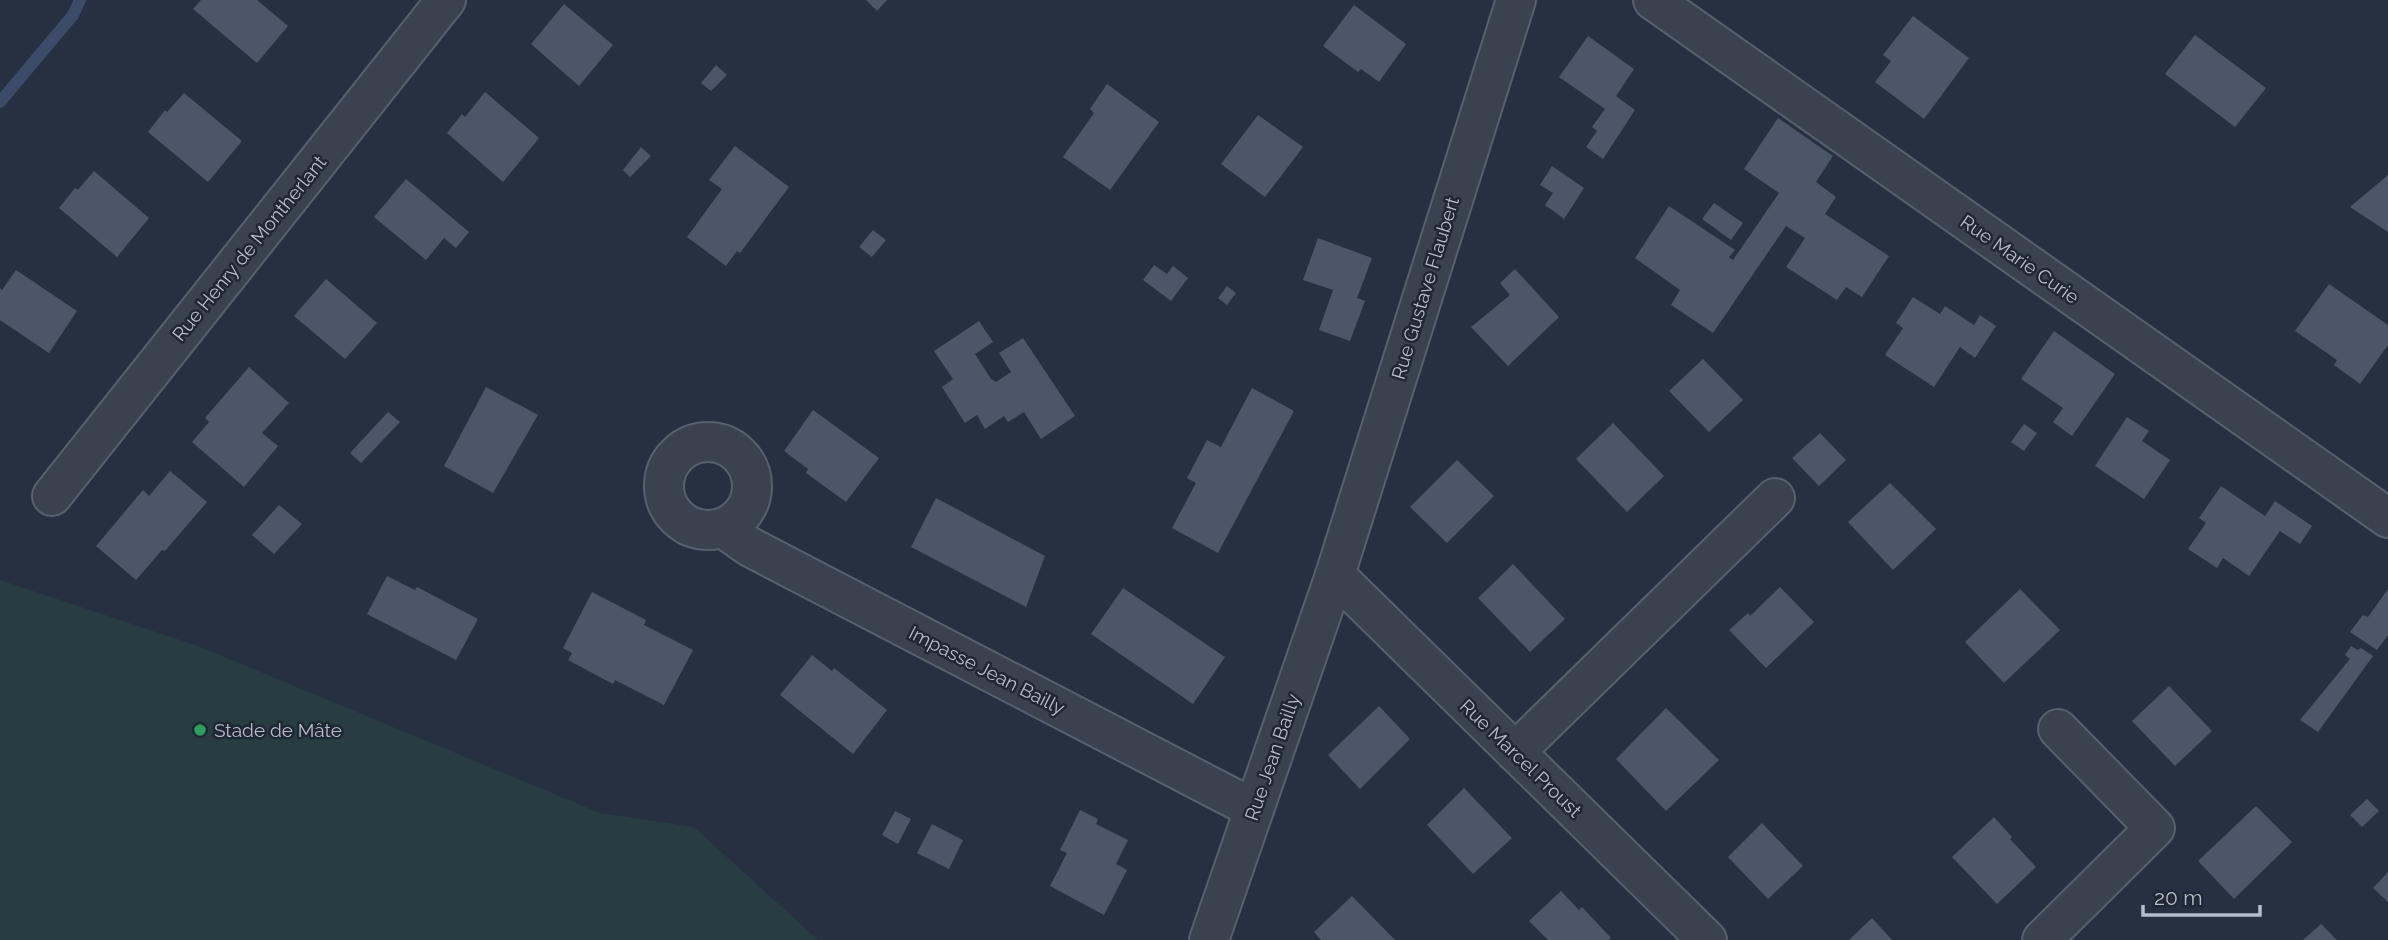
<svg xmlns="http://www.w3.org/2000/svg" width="2388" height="940" font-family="Raleway,sans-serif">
<rect width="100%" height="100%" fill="#263040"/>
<path fill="#283d41" d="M0 580 198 646 600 813 694 827 818 940H0Z"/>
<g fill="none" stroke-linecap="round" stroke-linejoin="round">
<path stroke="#3c4c68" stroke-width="12" d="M0 102 73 15 80 0"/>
</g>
<g fill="#4c5669">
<path d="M201 0H257L288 26 257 63 193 9Z"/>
<path d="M866 0H887L877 11Z"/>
<path d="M564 4 613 45 579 86 531 44Z"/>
<path d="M1354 5 1406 44 1379 82 1361 69 1358 72 1323 46Z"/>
<path d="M1913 16 1969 58 1924 119 1875 82 1891 61 1883 55Z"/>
<path d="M2195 35 2266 88 2235 127 2165 74Z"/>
<path d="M1588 36 1634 69 1616 96 1635 110 1603 159 1586 147 1597 131 1592 127 1605 109 1559 77Z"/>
<path d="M716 65 727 75 711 91 701 83Z"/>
<path d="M1107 84 1159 122 1110 190 1063 157 1094 113 1090 109Z"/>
<path d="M485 92 539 138 503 182 447 133 462 114 465 117Z"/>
<path d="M184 93 242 141 208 182 148 132 165 110 167 112Z"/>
<path d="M1258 115 1303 147 1265 197 1221 164Z"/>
<path d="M1778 118 1833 156 1816 182 1836 197 1825 214 1889 256 1862 297 1846 287 1837 300 1786 267 1805 238 1786 226 1713 333 1671 305 1680 290 1635 258 1669 206 1735 250 1729 257 1733 260 1779 193 1744 169Z"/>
<path d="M735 146 789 187 740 253 737 251 726 266 687 237 722 189 709 180Z"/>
<path d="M641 147 651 156 630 177 623 170Z"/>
<path d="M1552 166 1584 188 1564 219 1545 205 1553 193 1540 185Z"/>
<path d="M94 171 149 218 117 257 59 208 75 188 78 190Z"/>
<path d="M2388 175V232L2350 207Z"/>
<path d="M406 179 469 232 456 248 444 238 426 260 374 217Z"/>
<path d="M1714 203 1743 223 1731 240 1702 219Z"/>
<path d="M873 230 886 240 872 257 859 247Z"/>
<path d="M1318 238 1372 258 1357 298 1365 301 1350 341 1319 330 1333 290 1303 280Z"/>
<path d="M1154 265 1167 274 1173 266 1188 278 1171 301 1143 280Z"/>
<path d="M1515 269 1559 317 1508 366 1471 327 1510 295 1500 283Z"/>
<path d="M16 270 77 311 49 353 0 320V288L2 290Z"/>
<path d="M326 279 377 323 345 359 294 316Z"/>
<path d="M2329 284 2388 325V345L2360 384 2334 365 2337 360 2295 331Z"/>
<path d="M1227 286 1236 293 1227 305 1218 298Z"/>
<path d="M1913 297 1940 314 1945 306 1974 325 1980 315 1996 326 1975 358 1960 347 1934 387 1885 355 1903 328 1896 323Z"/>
<path d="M979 321 993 342 975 354 991 379 996 382 1011 372 999 353 1023 338 1075 416 1041 439 1024 412 1008 422 1004 416 985 429 977 415 965 423 942 387 953 379 934 351Z"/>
<path d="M2054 331 2115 374 2072 436 2053 422 2063 408 2021 379Z"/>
<path d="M1703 359 1743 400 1709 432 1669 391Z"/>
<path d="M249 367 289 403 262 433 278 446 244 487 192 442 209 422 205 418Z"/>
<path d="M486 387 538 415 493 493 444 466Z"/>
<path d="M1252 388 1294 411 1218 553 1172 528 1196 483 1187 478 1207 440 1221 447Z"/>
<path d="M813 410 879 458 846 502 806 473 808 469 784 451Z"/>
<path d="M388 412 400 422 361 463 350 453Z"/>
<path d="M2127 417 2149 431 2142 441 2170 460 2144 499 2095 466Z"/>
<path d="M1613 423 1664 476 1627 512 1576 459Z"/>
<path d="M2024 424 2037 433 2024 451 2011 442Z"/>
<path d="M1820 433 1846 460 1819 486 1792 458Z"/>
<path d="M1457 460 1494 496 1447 543 1410 507Z"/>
<path d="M170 471 207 502 165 551 162 550 136 580 96 546 143 490 149 496Z"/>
<path d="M1890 483 1936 529 1893 570 1848 522Z"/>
<path d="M2221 486 2265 516 2275 501 2312 526 2300 544 2280 531 2249 576 2223 558 2217 568 2188 549 2206 523 2199 518Z"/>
<path d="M936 498 1045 556 1026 607 911 547Z"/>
<path d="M279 505 302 524 274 554 252 535Z"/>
<path d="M1513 564 1565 619 1530 652 1478 598Z"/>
<path d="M387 576 415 590 417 587 478 619 456 660 367 614Z"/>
<path d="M1780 587 1814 622 1766 668 1729 630 1748 613 1750 616Z"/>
<path d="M1123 588 1225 657 1193 704 1091 634Z"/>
<path d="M2020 589 2060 630 2004 683 1965 642Z"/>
<path d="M2388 589V635L2377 650 2350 632 2363 615 2368 617Z"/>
<path d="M592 592 646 620 644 625 693 650 664 705 615 680 613 684 568 660 572 653 563 648Z"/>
<path d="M2351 646 2358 650 2361 648 2373 656 2318 732 2300 720 2350 659 2345 655Z"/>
<path d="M812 655 832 671 834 668 887 710 853 754 780 695Z"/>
<path d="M2169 686 2212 731 2175 766 2132 721Z"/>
<path d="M1379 706 1410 739 1360 789 1328 755Z"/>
<path d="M1666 708 1719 760 1666 811 1616 759Z"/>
<path d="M1464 788 1512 838 1473 874 1427 825Z"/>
<path d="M2367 799 2379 811 2362 827 2350 815Z"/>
<path d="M2256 806 2292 842 2234 899 2198 861Z"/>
<path d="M1080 810 1098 819 1096 824 1128 840 1116 864 1127 870 1104 915 1050 886 1067 853 1060 850Z"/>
<path d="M895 811 911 819 898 844 882 835Z"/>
<path d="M1994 817 2012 837 2010 839 2036 867 1997 904 1952 857Z"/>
<path d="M1762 823 1803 866 1768 899 1728 857Z"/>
<path d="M932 824 963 840 949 869 917 853Z"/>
<path d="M2388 872V902L2373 888Z"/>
<path d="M1561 891 1579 910 1582 907 1611 938 1608 940H1548L1529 921Z"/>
<path d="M1352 896 1395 940H1321L1314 932Z"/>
<path d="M1872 918 1892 940H1849Z"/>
<path d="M2321 924 2337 940H2303Z"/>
</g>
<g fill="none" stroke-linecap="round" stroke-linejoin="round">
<defs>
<g id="minor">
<path d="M1653 0 2388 518"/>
<circle cx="708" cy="486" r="44"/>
<path d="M52 496 446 0"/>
<path d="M723 528 750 547 1254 809"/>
<path d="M1335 575 1707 940"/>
<path d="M1515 752 1775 498"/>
<path d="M1209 940 1335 575 1516 0"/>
<path d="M2042 940 2155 828 2058 729"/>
</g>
</defs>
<use href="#minor" stroke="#58606d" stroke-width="42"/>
<use href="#minor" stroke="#3a4250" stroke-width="38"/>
</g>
<circle fill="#2e9e5b" stroke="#1f2735" stroke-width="2.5" cx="200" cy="730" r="7"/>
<g text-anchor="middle" stroke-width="5" stroke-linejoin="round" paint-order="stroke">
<g font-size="19" fill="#b7bdca" stroke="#1f2735">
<text transform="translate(249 248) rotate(-51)" y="7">Rue Henry de Montherlant</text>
<text transform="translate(2020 259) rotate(35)" y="7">Rue Marie Curie</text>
<text transform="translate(1425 288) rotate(-73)" y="7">Rue Gustave Flaubert</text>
<text transform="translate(987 670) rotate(27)" y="7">Impasse Jean Bailly</text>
<text transform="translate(1272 757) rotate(-71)" y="7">Rue Jean Bailly</text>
<text transform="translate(1521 758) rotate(44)" y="7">Rue Marcel Proust</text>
</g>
<g font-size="19" fill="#b7bdca" stroke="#1f2735" text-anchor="start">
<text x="214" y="737">Stade de Mâte</text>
</g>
</g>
<path d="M2143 905v10h117v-10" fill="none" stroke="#b7bdca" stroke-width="3.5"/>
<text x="2154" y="905" font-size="21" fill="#b7bdca" stroke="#1f2735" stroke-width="5" paint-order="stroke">20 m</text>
</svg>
